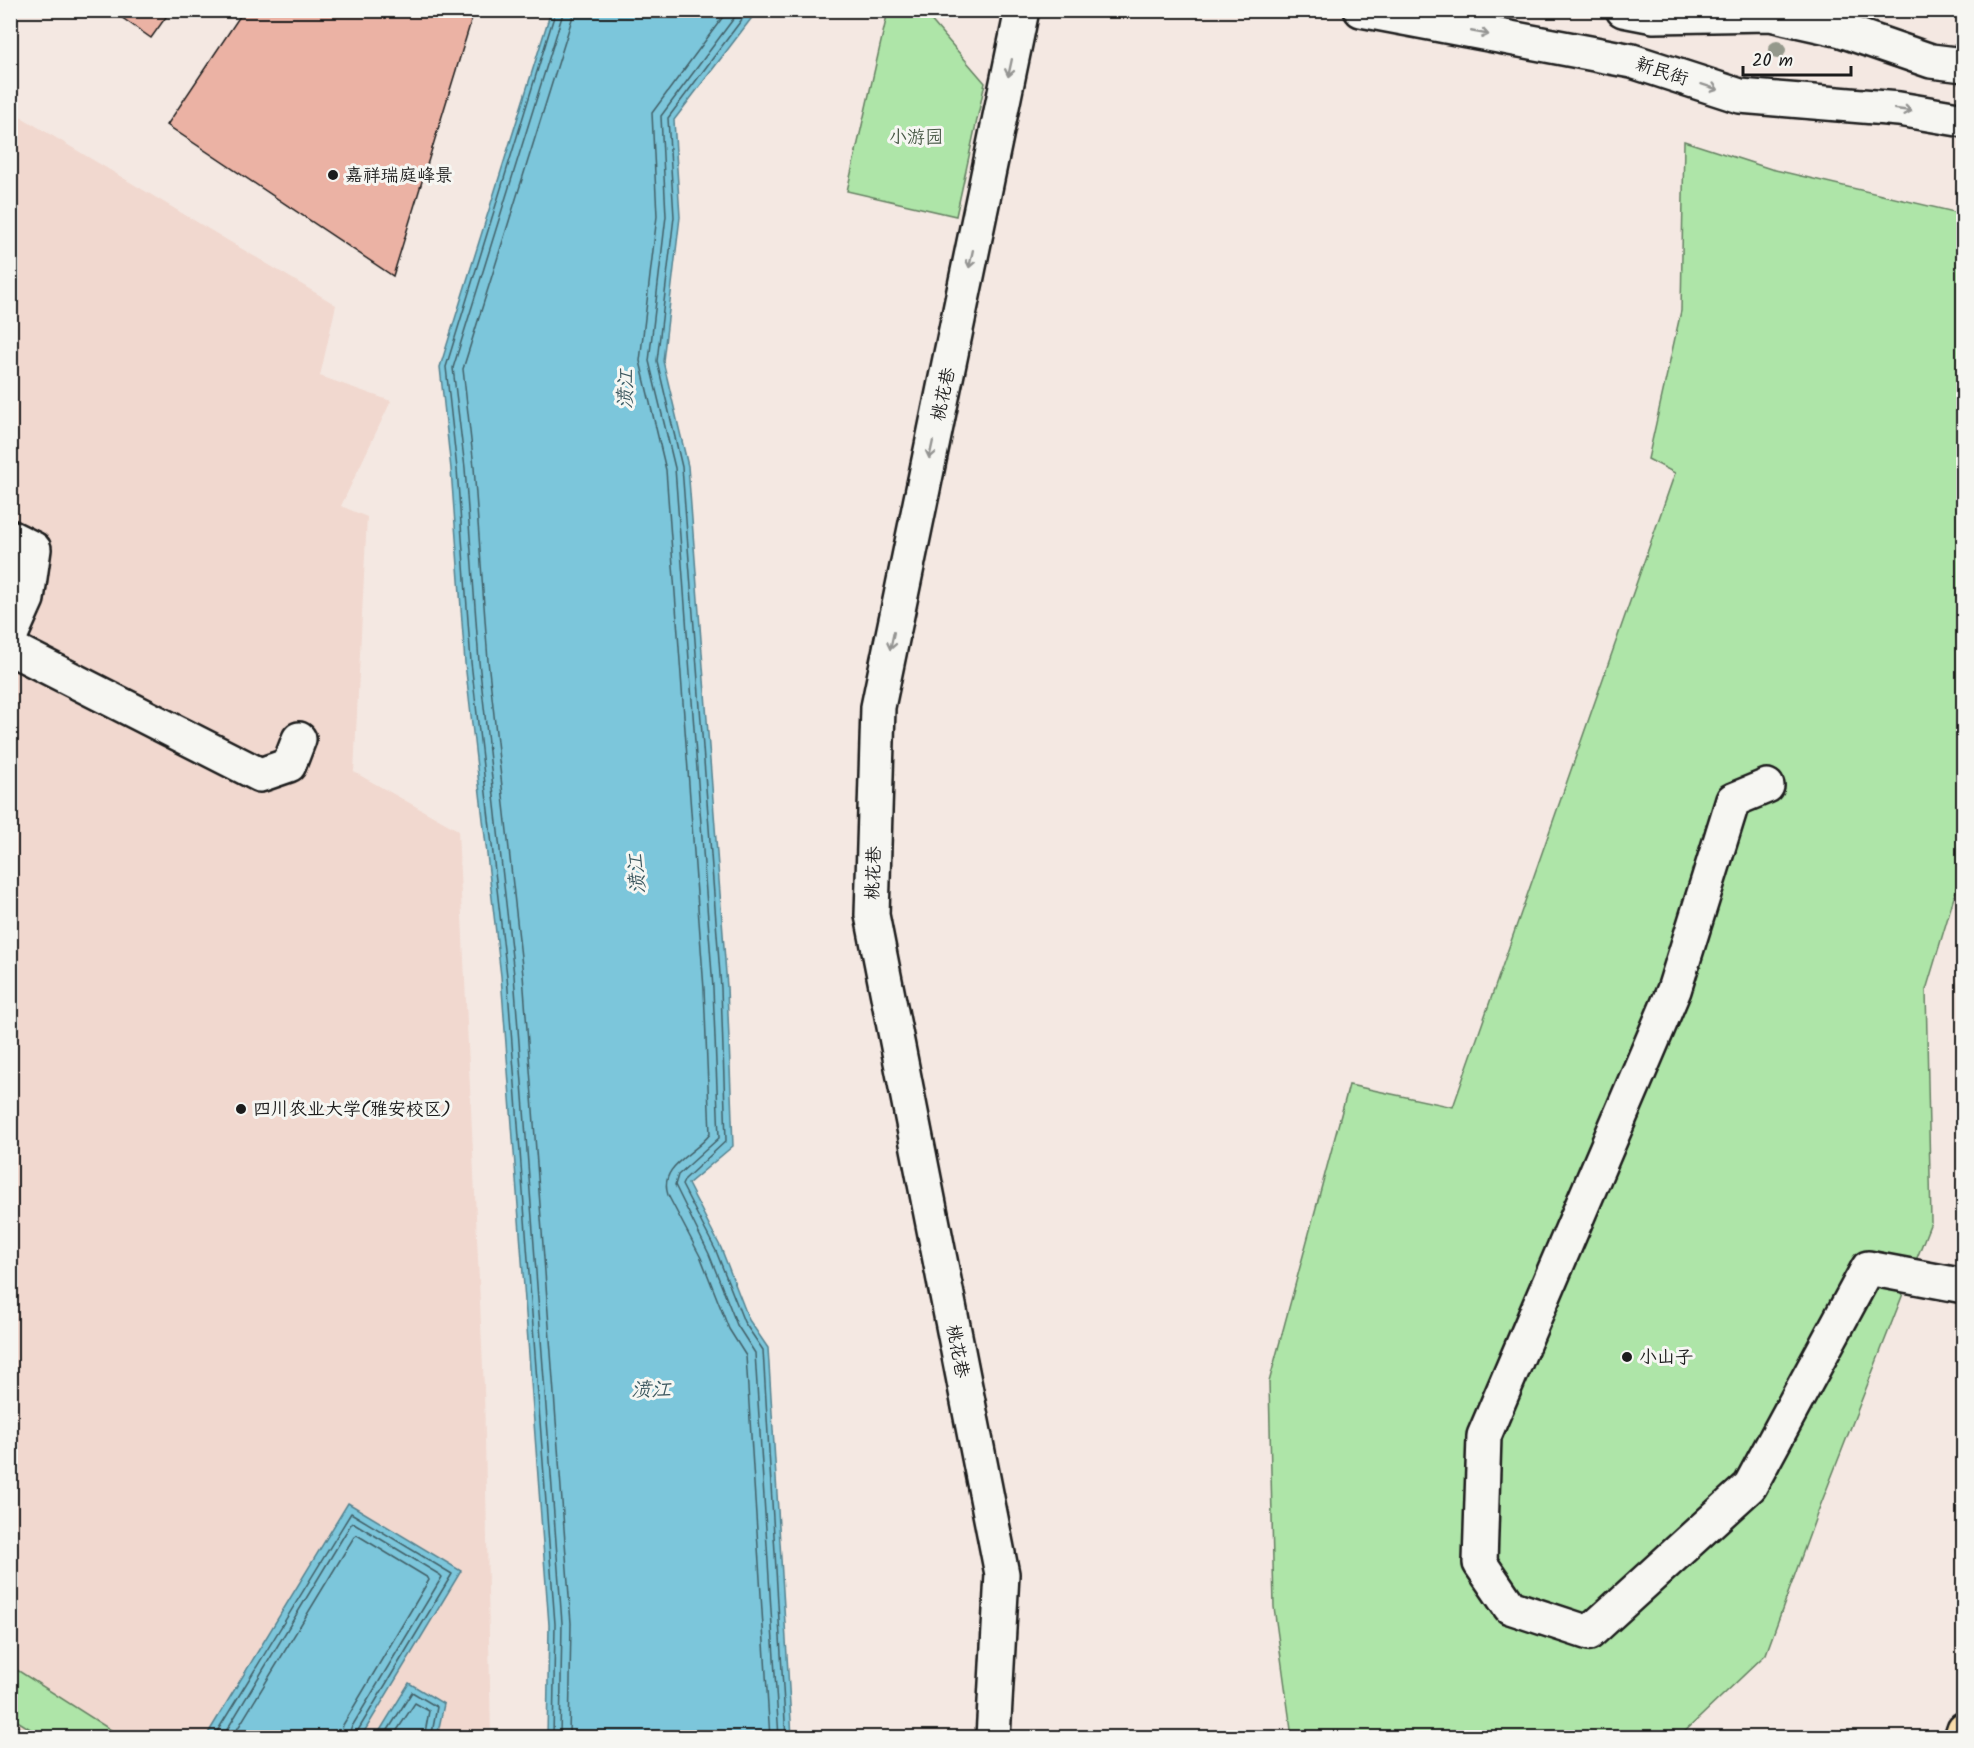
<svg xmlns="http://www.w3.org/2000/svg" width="1974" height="1748" font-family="Kalam,'LXGW WenKai TC',sans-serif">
<rect width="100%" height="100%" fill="#f4e8e2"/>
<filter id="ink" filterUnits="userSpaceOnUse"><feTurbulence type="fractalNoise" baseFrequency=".0167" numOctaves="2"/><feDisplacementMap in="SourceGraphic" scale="12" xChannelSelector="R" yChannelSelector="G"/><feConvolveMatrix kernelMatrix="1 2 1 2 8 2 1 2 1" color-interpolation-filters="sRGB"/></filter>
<g filter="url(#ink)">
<path fill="#f1d8cf" d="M11 111 336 305 320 376 391 401 341 506 367 517 354 772 458 830 484 1388 491 1737 11 1738Z"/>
<g fill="#aee5a8" stroke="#658062" stroke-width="1.5">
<path d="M888 11H923L985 83 956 216 847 191Z"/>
<path d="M1684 141 1771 169 1963 214 1964 864 1926 990 1931 1222 1817 1514 1766 1654 1679 1737H1292L1274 1607 1269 1382 1349 1085 1453 1107 1675 473 1648 459 1681 311Z"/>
<path d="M10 1666H11L122 1737H43L11 1717Z"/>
<path d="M10 1723H11L34 1737H11Z"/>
</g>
<g fill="#7bc6db" stroke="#55828f" stroke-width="1.5">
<path d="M551 11H757L674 120 680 217 663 361 688 466 727 987 733 1146 688 1184 721 1248 749 1320 768 1348 792 1737H547L549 1625 501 976 465 663 451 469 440 367Z"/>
<path d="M348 1503 461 1571 361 1737 210 1738 207 1735Z"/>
<path d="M409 1683 444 1704 437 1737H376Z"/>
</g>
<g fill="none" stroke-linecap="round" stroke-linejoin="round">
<g stroke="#426068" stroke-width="1.5">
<path d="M728 10 652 113 657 216 640 361 666 470 704 989 710 1134C696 1154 658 1165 668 1195L701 1258 729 1329 746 1356 770 1738"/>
<path d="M740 10 661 116 666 216 649 361 675 468 713 988 719 1138 678 1175 675 1185 709 1254 737 1325 755 1353 779 1738"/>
<path d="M749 10 668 118 674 217 657 361 682 467 721 988 726 1141 685 1179 682 1185 716 1251 744 1322 763 1350 786 1738"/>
<path d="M213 1738 351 1513 452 1574 357 1732 356 1738"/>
<path d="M222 1738 351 1524 354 1523 440 1575 442 1577 351 1728 349 1738"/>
<path d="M232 1738 354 1537 357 1535 428 1578 429 1580 343 1725 340 1738"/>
<path d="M383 1738 412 1692 437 1707 431 1738"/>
<path d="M392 1738 415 1703 429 1711 424 1738"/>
<path d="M553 1738 555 1624 507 976 471 662 457 469 446 367 556 10"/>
<path d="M560 1738 562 1623 514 975 479 662 465 468 453 368 564 10"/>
<path d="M569 1738 571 1623 523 975 488 661 474 467 463 369 572 19 573 10"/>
</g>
</g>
<g fill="#ebb2a4" stroke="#1c1c1c" stroke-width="1.5">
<path d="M111 10H171L151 38Z"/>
<path d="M244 10H461L472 18 393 276 167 125Z"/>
</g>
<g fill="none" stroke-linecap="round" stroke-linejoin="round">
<defs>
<g id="minor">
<path d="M10 537 34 549 27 599 10 637"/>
<path d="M10 648 260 775 289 765 299 739"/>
<path d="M1767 786 1733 800 1674 990 1484 1436 1480 1563 1510 1607 1589 1633 1750 1486 1868 1268 1964 1286"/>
<path d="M993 1738 1002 1574 872 915 878 707 1022 10"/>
</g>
<g id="secondary">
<path d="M1361 10 1632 61 1740 96 1899 109 1964 120"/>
<path d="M1623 10 1654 16 1770 14 1841 30 1931 61 1964 65"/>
</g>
<path id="primary" d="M1961 1738 1964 1729"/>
</defs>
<use href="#minor" stroke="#1c1c1c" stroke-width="38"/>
<use href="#secondary" stroke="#1c1c1c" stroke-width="38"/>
<use href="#primary" stroke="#1c1c1c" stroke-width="38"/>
<use href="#minor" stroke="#f6f6f2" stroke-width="33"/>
<use href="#secondary" stroke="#f6f6f2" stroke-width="33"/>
<use href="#primary" stroke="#f9ddab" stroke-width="33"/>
</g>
<circle fill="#95998c" cx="1777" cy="50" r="9"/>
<defs><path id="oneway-shaft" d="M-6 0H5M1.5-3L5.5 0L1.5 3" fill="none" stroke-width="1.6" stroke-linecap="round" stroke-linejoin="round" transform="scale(1.5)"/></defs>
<g stroke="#949492">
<use href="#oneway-shaft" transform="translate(1480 33) rotate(11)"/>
<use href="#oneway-shaft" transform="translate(1010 68) rotate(102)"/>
<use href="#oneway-shaft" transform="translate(1710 87) rotate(18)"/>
<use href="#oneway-shaft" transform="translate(1903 110) rotate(8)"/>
<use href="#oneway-shaft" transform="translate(971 259) rotate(102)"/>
<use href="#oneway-shaft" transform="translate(931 450) rotate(102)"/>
<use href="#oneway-shaft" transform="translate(892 641) rotate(102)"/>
</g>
</g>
<g fill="#1c1c1c" stroke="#f6f6f2" stroke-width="2">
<circle cx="333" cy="175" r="6"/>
<circle cx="241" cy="1109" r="6"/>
<circle cx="1627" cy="1357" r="6"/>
</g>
<g text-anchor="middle" stroke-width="6" stroke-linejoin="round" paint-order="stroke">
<g font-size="18" fill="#1c1c1c" stroke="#f6f6f2">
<text transform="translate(1662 71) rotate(18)" y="6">新民街</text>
<text transform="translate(943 394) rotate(-78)" y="6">桃花巷</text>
<text transform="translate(873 873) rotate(-88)" y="6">桃花巷</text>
<text transform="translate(958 1351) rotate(79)" y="6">桃花巷</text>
</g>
<g font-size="18" fill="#485846" stroke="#f6f6f2">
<text x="916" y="143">小游园</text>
</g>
<g font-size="18" fill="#1c1c1c" stroke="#f6f6f2" text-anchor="start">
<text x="345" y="181">嘉祥瑞庭峰景</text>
<text x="253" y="1115">四川农业大学(雅安校区)</text>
<text x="1639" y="1363">小山子</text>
</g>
<g font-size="20" font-style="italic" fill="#3d585f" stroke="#f6f6f2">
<text transform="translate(625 389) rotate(-88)" y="7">𣸣江</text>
<text transform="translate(636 874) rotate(-94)" y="7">𣸣江</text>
<text x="651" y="1396">𣸣江</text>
</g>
</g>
<rect width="1974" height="1748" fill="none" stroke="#f6f6f2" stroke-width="36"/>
<rect x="18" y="18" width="1938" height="1712" fill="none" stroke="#1c1c1c" stroke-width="2" filter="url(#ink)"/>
<path d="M1743 66v9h108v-9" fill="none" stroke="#1c1c1c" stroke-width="3"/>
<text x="1752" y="66" font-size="18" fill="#1c1c1c" stroke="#f6f6f2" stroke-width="4.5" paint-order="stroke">20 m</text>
</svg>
